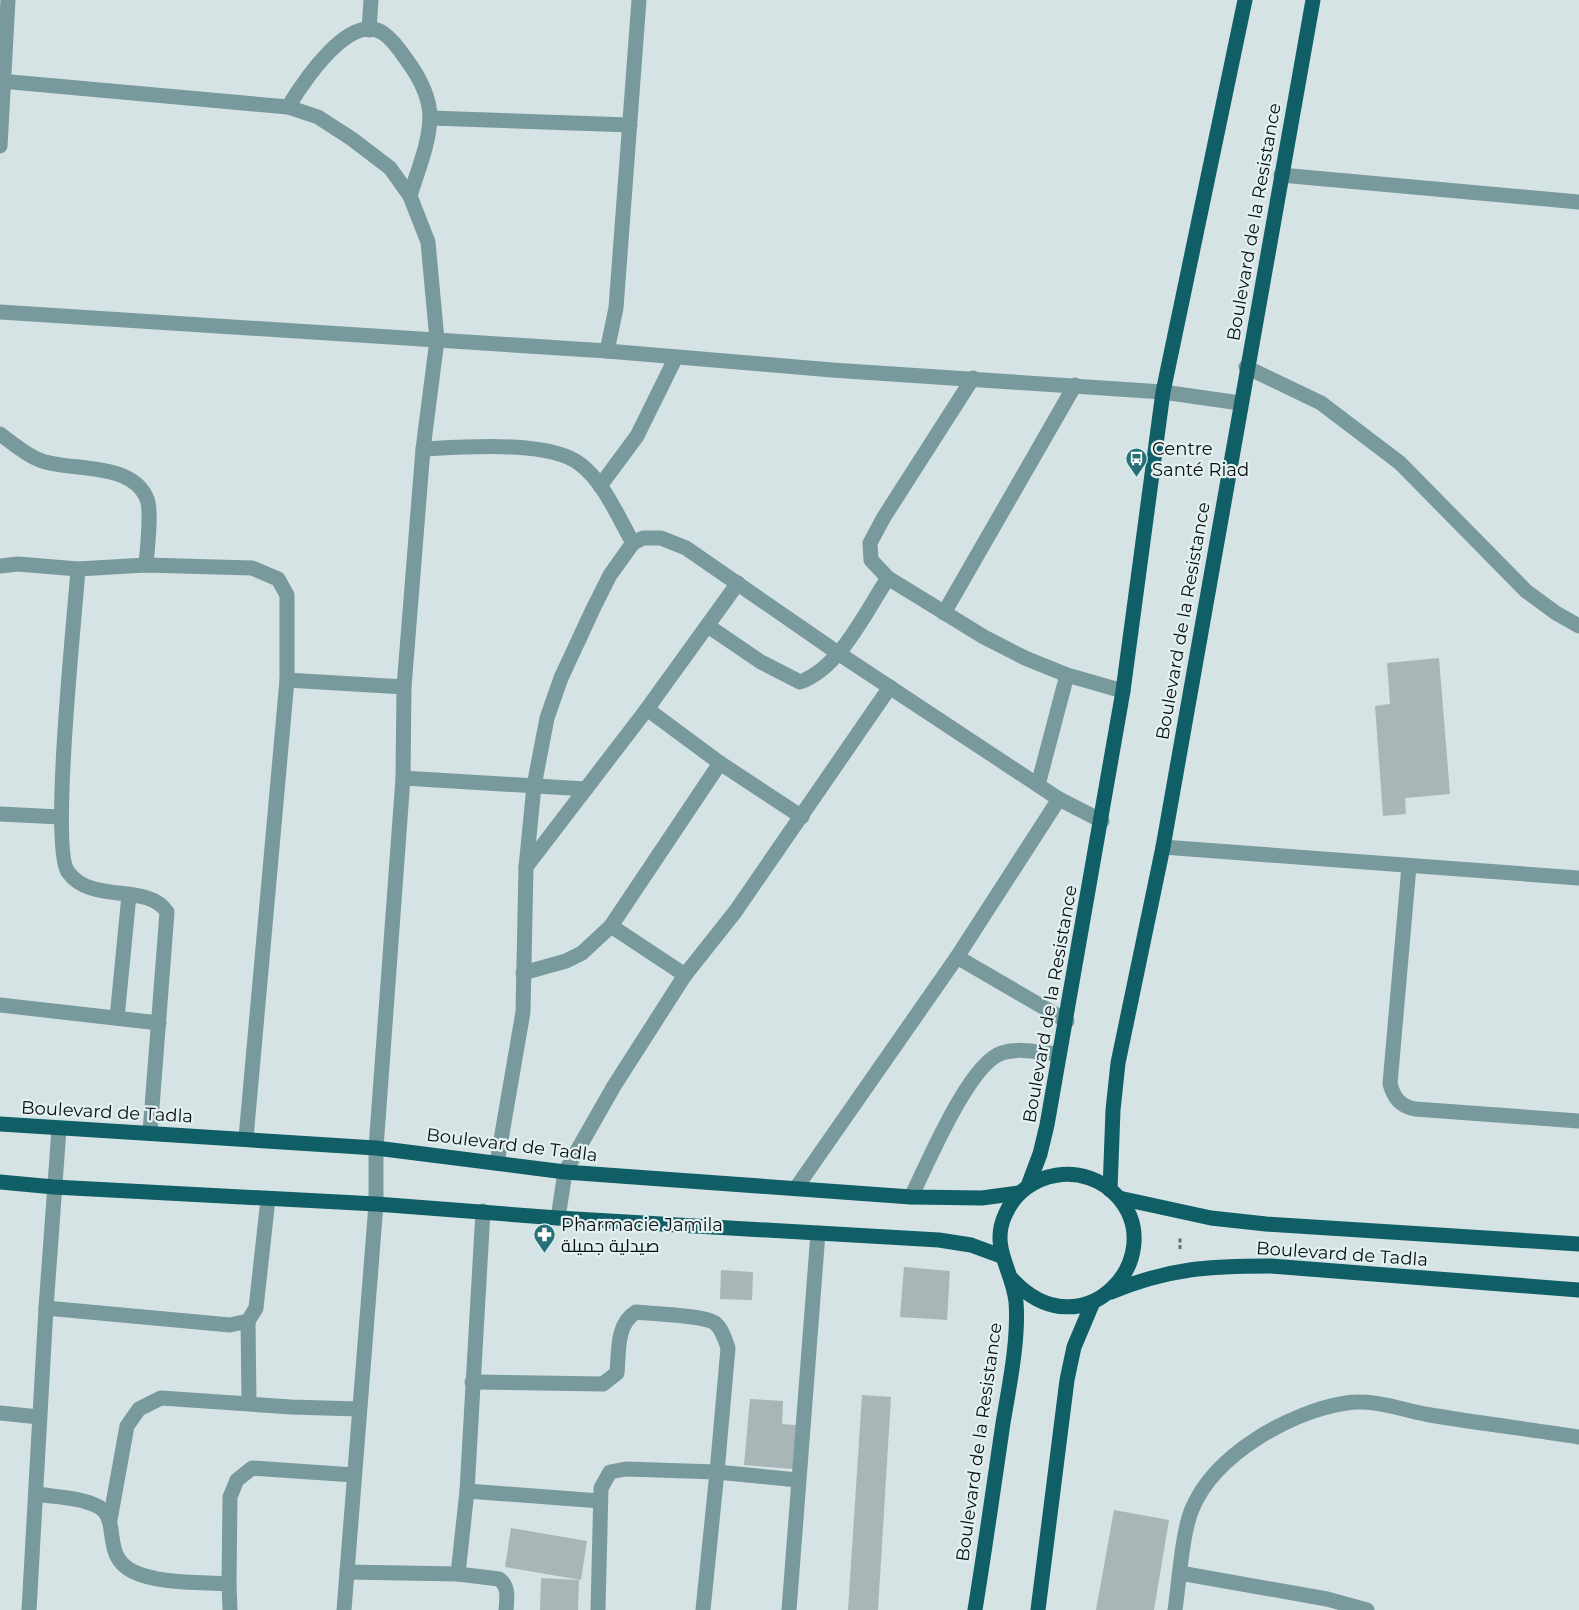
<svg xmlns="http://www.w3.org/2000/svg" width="1579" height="1610" font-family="Montserrat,Cairo,sans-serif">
<rect width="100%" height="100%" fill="#d6e3e5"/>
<g fill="#a9b6b7">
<path d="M1439 658 1450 794 1405 798 1406 814 1383 816 1375 706 1390 704 1387 663Z"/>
<path d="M904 1267 950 1271 947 1320 900 1317Z"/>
<path d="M721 1270 753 1272 752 1300 720 1299Z"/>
<path d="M862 1395 891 1397 878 1610H848Z"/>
<path d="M750 1399 783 1401 782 1424 796 1425 793 1469 744 1465Z"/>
<path d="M1114 1510 1169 1520 1154 1610H1096Z"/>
<path d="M511 1528 587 1541 581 1580 505 1567Z"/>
<path d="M541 1578 579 1580 578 1610H540Z"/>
</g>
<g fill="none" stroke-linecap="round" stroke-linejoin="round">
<path stroke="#676f70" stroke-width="3" stroke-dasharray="4 2.5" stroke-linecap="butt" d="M1180 1249V1236"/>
<g stroke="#799a9d" stroke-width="15">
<path d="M369 30 371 0"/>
<path d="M0 81 288 107 318 117 352 139 390 168 410 196 428 242 437 340 423 449 404 687 403 778 376 1148V1204L344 1610"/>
<path d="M288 107C302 84 349 11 383 33 392 39 400 50 406 59 418 75 430 97 430 118 429 145 417 172 410 196"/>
<path d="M430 118 630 125"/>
<path d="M0 146 8 0"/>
<path d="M1281 175 1579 202"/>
<path d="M0 312 607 351 832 370 1163 392 1240 403"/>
<path d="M607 351 616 308 639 0"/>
<path d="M1246 367 1321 403 1400 463 1526 591 1556 613 1579 626"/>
<path d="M973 378 884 517 870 543 871 560 888 578 984 637 1025 658 1067 675 1123 691"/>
<path d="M0 434C15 445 32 460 50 463 79 470 133 464 147 499 152 512 147 550 146 565"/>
<path d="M423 449C463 447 549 440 580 464 604 482 618 517 633 543"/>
<path d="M600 486 637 436 676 357"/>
<path d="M0 566 18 564 78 569 146 565 252 568 278 579 287 595V680L246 1138"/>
<path d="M78 569C75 614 50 848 68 872 92 905 147 882 167 912L150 1133"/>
<path d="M944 613 1075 385"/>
<path d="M708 626 761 662 800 682C840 668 866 611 888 578"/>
<path d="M287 680 404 687"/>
<path d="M647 709 720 763 802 817"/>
<path d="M403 778 586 789"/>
<path d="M1038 785 1067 675"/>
<path d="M0 814 60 817"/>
<path d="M1163 847 1579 878"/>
<path d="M1409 866 1390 1084C1394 1098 1400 1106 1415 1109L1579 1121"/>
<path d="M526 867 647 709 738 583"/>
<path d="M611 926 685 975"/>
<path d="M957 957 1067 1021"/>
<path d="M523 973 566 961 582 953 611 926 720 763"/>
<path d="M0 1005 159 1023"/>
<path d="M117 1018 129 895"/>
<path d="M497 1163 523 1012 526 867 534 786 547 718 561 678 593 609 610 575 633 543 643 538H661L686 548 838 653 1059 799 1102 821"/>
<path d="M796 1188 957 957 1059 799"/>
<path d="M911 1197C927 1165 969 1063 1002 1053 1019 1047 1041 1053 1059 1054"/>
<path d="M558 1218 565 1172 614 1086 685 975 735 912 890 687"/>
<path d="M46 1308 230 1325 248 1321 256 1308 268 1199"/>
<path d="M248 1321 249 1402"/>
<path d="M472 1382 603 1384 617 1373C619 1352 616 1324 636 1312 653 1314 703 1315 715 1323 722 1329 725 1339 728 1348L717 1472 798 1480"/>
<path d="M0 1413 39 1417"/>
<path d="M467 1491 600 1501"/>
<path d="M36 1494C55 1497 81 1497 99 1507 121 1520 101 1555 132 1571 157 1584 201 1582 229 1584L230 1610"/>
<path d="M110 1520 127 1426 139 1409 161 1398 291 1407 359 1409"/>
<path d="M347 1572 458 1574 499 1579C509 1586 507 1598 506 1610"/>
<path d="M1180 1573 1327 1599 1367 1610"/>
<path d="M458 1574 467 1491 483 1211"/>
<path d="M229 1584 230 1497 237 1480 252 1468 354 1475"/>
<path d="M29 1610 46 1308 59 1129"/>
<path d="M598 1610 601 1488 610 1472 626 1469 717 1472 703 1610"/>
<path d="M789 1610 818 1233"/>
<path d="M1175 1610C1179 1583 1182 1533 1192 1509 1215 1454 1290 1412 1346 1403 1373 1399 1400 1409 1425 1414 1476 1423 1528 1429 1579 1437"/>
</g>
<g stroke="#115f66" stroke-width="15">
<path d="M0 1124 376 1148 565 1172 911 1197 982 1198 1019 1193"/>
<path d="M0 1182 54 1187 376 1204 558 1218 939 1240 971 1245 1001 1256"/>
<path d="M1028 1186 1040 1154 1047 1125 1123 691 1163 392 1245 0"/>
<path d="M1110 1190 1113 1110 1118 1063 1163 847 1313 0"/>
<path d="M1119 1198 1211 1218 1266 1224 1579 1244"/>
<path d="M1111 1292C1169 1268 1210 1266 1271 1266L1579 1290"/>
<path d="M975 1610C985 1548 994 1485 1003 1423 1009 1387 1019 1339 1016 1302 1013 1270 990 1248 1005 1215 1024 1170 1085 1160 1118 1197 1171 1258 1082 1355 1012 1279"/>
<path d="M1038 1610 1067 1380 1074 1347 1093 1302"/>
</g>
</g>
<defs>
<symbol id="bus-pin" viewBox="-11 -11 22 30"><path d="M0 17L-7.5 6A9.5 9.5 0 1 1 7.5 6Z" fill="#267077" stroke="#e3f1f2"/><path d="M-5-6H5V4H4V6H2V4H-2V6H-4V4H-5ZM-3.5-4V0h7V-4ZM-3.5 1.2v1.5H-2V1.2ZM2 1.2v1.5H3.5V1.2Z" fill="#fff"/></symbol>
<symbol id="pharmacy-pin" viewBox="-11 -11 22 30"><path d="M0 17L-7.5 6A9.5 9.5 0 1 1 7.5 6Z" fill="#267077" stroke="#e3f1f2"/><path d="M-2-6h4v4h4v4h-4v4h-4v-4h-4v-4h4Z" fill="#fff"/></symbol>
</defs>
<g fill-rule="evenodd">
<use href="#bus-pin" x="1124" y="446" width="25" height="34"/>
<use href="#pharmacy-pin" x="532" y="1222" width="25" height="34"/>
</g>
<g text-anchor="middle" stroke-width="4.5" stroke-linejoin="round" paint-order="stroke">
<g font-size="18" fill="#0b0f10" stroke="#e3f1f2">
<text transform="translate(1254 222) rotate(-80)" y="6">Boulevard de la Resistance</text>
<text transform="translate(1183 621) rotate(-80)" y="6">Boulevard de la Resistance</text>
<text transform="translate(1050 1004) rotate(-80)" y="6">Boulevard de la Resistance</text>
<text transform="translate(107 1112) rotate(3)" y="6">Boulevard de Tadla</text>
<text transform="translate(512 1145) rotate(7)" y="6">Boulevard de Tadla</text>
<text transform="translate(1342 1254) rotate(4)" y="6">Boulevard de Tadla</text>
<text transform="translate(979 1442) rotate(-82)" y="6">Boulevard de la Resistance</text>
</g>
<g font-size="18" fill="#0b0f10" stroke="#e3f1f2" text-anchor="start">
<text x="1152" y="455">Centre<tspan x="1152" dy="21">Santé Riad</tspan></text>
<text x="561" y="1231">Pharmacie Jamila<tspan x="561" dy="21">صيدلية جميلة</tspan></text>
</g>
</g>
</svg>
